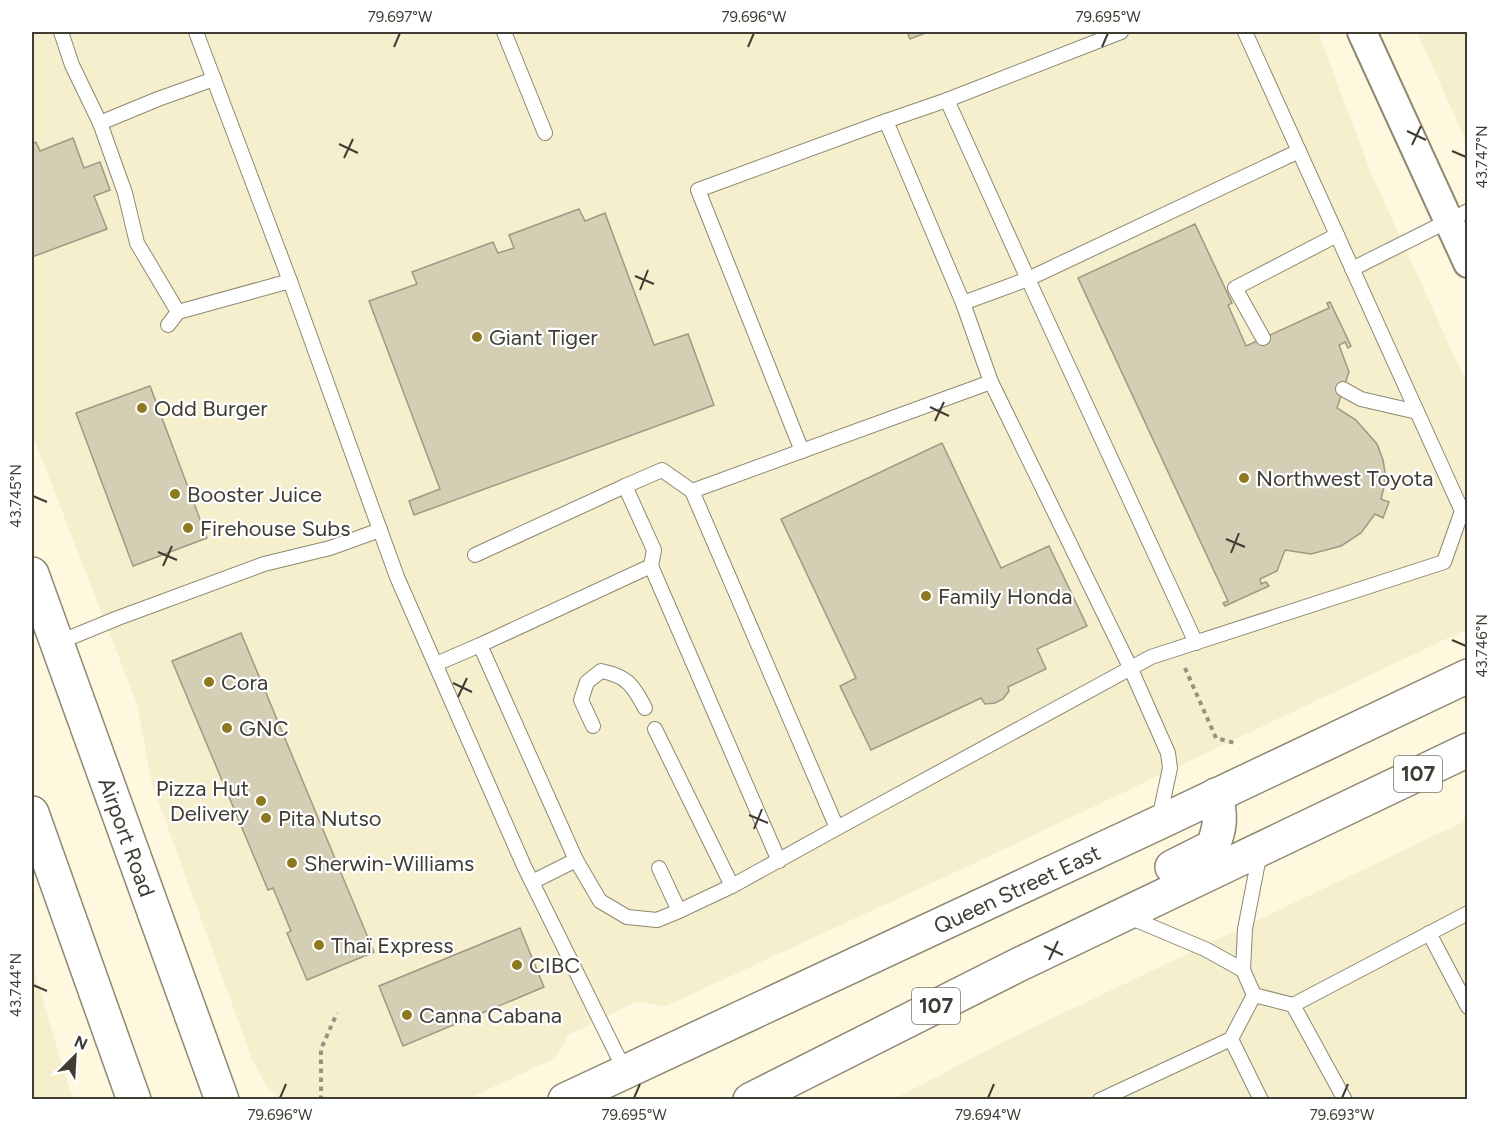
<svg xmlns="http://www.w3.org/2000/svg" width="1499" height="1131" font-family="Figtree,sans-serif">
<rect width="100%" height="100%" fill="#fef8de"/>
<g fill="#f6efcd">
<path d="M32 32H1318L1371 173 1467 384V629L973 864 666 1006 636 1002 568 1035 560 1051 553 1059 468 1099H279L265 1084 252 1059 152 784 137 704 32 434Z"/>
<path d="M1417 32H1467V143L1436 74Z"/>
<path d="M1467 820V1099L892 1100 1007 1040Z"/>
<path d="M32 963 70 1091 74 1099H32Z"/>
</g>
<g fill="#d4ceb5" stroke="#9e9981" stroke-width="1.5">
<path d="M907 32H928L910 39Z"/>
<path d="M73 138 84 168 100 162 110 190 94 196 107 229 32 257V144L36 142 40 151Z"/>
<path d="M579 209 585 221 605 213 654 345 688 334 714 405 414 515 409 501 440 489 369 301 417 284 412 272 493 242 498 253 514 248 509 235Z"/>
<path d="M1195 224 1232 303 1228 305 1246 346 1329 308 1327 303 1330 302 1351 346 1348 348 1345 342 1339 345 1349 372 1337 408 1356 420 1377 444 1383 460 1385 472V483L1381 499 1389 502 1383 518 1375 514 1361 533 1341 546 1311 554 1285 550 1277 571 1260 579 1261 584 1266 582 1269 586 1225 606 1223 603 1228 601 1078 278Z"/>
<path d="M150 386 207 538 133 566 76 413Z"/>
<path d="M942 443 1001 568 1049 546 1087 626 1037 649 1046 669 1008 687 1009 691 1003 699 995 703 985 704 981 698 871 750 840 686 856 678 781 519Z"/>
<path d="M241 633 374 952 307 980 287 933 291 931 273 888 268 890 172 661Z"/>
<path d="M520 928 544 987 403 1046 379 986Z"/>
</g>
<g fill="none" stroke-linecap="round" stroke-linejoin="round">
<defs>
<g id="lane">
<path d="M61 32 72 65 100 123 125 193 137 243 178 312 290 281"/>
<path d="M196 32 290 281 397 577 524 866 625 1071"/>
<path d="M504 32 545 133"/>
<path d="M1121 32 947 100 886 121 963 303 991 382 692 491 837 828 1151 657 1444 562 1462 511 1245 32"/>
<path d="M947 100 1028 279 1299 151"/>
<path d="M100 123 158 99 214 79"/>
<path d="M1352 269 1468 211"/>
<path d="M963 303 1028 279 1196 643"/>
<path d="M168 325 178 312"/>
<path d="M1263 338 1235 288 1337 235"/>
<path d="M991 382 1130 667 1168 753 1170 768 1159 819"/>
<path d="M1343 389 1361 399 1417 412"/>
<path d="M802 451 698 190 886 121"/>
<path d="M625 486 662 470 692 491"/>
<path d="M475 555 625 486 654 550 651 566"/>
<path d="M57 643 118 618 264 564 330 548 380 530"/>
<path d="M436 664 480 645"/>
<path d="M593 726 581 700 587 682 601 671C627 676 633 685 645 708"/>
<path d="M655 729 732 886"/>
<path d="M779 861 651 566 480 645 576 860 600 901 627 917 657 920 679 911 732 886 837 828"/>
<path d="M659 868 679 911"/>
<path d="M532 882 576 860"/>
<path d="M1129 917 1205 949 1243 970"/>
<path d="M1429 933 1468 1007"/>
<path d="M1254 995 1293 1005"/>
<path d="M1231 1039 1261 1100"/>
<path d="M1100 1100 1231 1039 1254 995 1243 970 1245 929 1260 852"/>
<path d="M1345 1100 1293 1005 1468 913"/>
</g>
<path id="street" d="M1362 32 1468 263"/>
<g id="secondary">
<path d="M32 574 222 1100"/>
<path d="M32 813 134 1100"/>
</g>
<g id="primary">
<path d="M1172 867 1212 847C1221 829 1221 814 1216 795"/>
<path d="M565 1100 1158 823 1468 676"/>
<path d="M750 1100 1016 966 1468 750"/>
</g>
</defs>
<use href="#lane" stroke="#8d8871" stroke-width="16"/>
<use href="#street" stroke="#8d8871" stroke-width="32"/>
<use href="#secondary" stroke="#8d8871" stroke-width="36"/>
<use href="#primary" stroke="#8d8871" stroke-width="36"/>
<g stroke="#969281" stroke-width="4" stroke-dasharray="4.5 4.5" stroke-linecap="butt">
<path d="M1185 668 1216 738 1235 743"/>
<path d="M321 1100V1049L337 1013"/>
</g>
<use href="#lane" stroke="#fff" stroke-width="14"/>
<use href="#street" stroke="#fff" stroke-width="28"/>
<use href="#secondary" stroke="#fff" stroke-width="33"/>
<use href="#primary" stroke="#fff" stroke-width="33"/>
</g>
<path fill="none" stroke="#3f3d33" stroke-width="2" d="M394 47 400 33M748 47 754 33M1102 47 1108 33M1407 131 1426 140M339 144 358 153M1412 145 1421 126M1452 151 1466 157M344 158 353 139M635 276 654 284M640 290 648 270M930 407 949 416M935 421 944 402M33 496 47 502M1226 539 1245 547M158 552 177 560M1231 553 1239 533M163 566 172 546M1452 640 1466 646M453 683 472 692M458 697 467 678M749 815 768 823M754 829 762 809M1044 946 1063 955M1049 960 1058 941M33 985 47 991M280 1098 286 1084M634 1098 640 1084M988 1098 994 1084M1342 1098 1348 1084"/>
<g fill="#8d7a20" stroke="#fff" stroke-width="2">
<circle cx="477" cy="337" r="6"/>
<circle cx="142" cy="408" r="6"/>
<circle cx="1244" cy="478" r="6"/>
<circle cx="175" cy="494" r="6"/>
<circle cx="188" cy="528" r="6"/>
<circle cx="926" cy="596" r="6"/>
<circle cx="209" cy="682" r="6"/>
<circle cx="227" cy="728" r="6"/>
<circle cx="261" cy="801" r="6"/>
<circle cx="266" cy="818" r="6"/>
<circle cx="292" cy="863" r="6"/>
<circle cx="319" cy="945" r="6"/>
<circle cx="517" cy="965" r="6"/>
<circle cx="407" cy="1015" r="6"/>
</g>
<g text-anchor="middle" stroke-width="4.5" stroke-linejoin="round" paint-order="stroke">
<g fill="#fff" stroke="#797770" stroke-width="1.5">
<rect x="1394" y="756" width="48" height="36" rx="4.5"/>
<rect x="912" y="988" width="48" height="36" rx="4.5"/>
</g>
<g font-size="21" font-weight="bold" fill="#3f3d33">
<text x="1418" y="781">107</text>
<text x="936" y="1013">107</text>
</g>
<g font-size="22" fill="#3f3d33" stroke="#fff" text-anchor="start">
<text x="489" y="345">Giant Tiger</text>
<text x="154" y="416">Odd Burger</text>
<text x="1256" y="486">Northwest Toyota</text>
<text x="187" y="502">Booster Juice</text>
<text x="200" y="536">Firehouse Subs</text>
<text x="938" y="604">Family Honda</text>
<text x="221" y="690">Cora</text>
<text x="239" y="736">GNC</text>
<text x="249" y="796" text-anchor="end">Pizza Hut<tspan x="249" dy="25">Delivery</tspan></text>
<text x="278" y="826">Pita Nutso</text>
<text x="304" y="871">Sherwin-Williams</text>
<text x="331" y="953">Thaï Express</text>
<text x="529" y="973">CIBC</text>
<text x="419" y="1023">Canna Cabana</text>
</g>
<g font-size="22" fill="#3f3d33" stroke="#fff">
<text transform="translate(127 837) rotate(70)" y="8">Airport Road</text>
<text transform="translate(1017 889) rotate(-25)" y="8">Queen Street East</text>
</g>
</g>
<rect width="1499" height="1131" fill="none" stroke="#ffffff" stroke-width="66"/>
<g transform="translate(75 1056) rotate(24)" stroke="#ffffff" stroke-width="4.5" paint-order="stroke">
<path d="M0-4.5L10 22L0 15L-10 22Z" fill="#3f3d33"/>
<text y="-9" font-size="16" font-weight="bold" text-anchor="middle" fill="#3f3d33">N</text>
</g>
<rect x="33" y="33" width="1433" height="1065" fill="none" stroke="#3f3d33" stroke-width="2"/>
<g font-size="15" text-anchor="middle" fill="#3f3d33">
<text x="400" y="22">79.697°W</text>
<text x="754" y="22">79.696°W</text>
<text x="1108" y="22">79.695°W</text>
<text transform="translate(1482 157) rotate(-90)" y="5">43.747°N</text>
<text transform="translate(16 496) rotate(-90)" y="5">43.745°N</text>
<text transform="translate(1482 646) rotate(-90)" y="5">43.746°N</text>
<text transform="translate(16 985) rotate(-90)" y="5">43.744°N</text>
<text x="280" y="1120">79.696°W</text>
<text x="634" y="1120">79.695°W</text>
<text x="988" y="1120">79.694°W</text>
<text x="1342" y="1120">79.693°W</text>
</g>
</svg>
